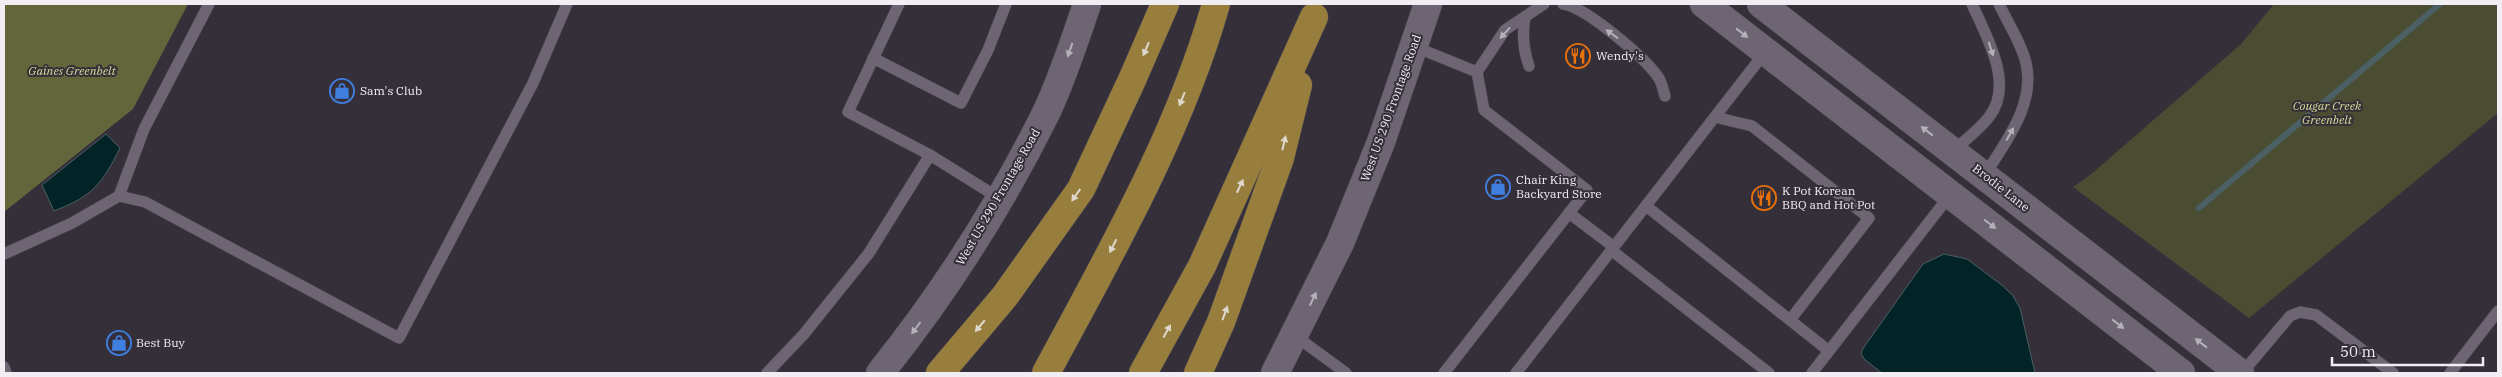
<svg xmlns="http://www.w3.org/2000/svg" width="2502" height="377" font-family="'IBM Plex Serif',serif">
<rect width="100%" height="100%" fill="#352f3a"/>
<path fill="#4a4d32" d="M2274 4H2498V113L2249 318 2073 187 2089 176 2241 44Z"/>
<path fill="#61663b" d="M4 4H188L133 109 4 212Z"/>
<g fill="#032427" stroke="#4a6064">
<path d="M106 134 120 148C102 184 93 196 54 211L42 185Z"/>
<path d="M1944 254 1967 259 2003 286 2013 296 2020 308 2035 373H1882L1864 359 1861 353 1864 347 1923 264Z"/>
</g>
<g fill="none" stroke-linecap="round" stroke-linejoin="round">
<path stroke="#4a6064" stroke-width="6" d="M2199 208 2440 4"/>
<defs>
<g id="service">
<path d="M899 4 848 112 930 155 999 198"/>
<path d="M1563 4C1586 7 1645 58 1658 77 1662 82 1663 90 1665 96"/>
<path d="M1525 17C1522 34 1523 49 1529 66"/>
<path d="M1413 46 1477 72 1484 110 1587 190 1444 373"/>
<path d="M873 58 961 103 988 50 1006 4"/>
<path d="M1477 72 1505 30 1544 4"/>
<path d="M1715 117 1752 126 1869 218 1790 320"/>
<path d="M1953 151C1965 140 1979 130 1989 117 2015 84 1986 36 1972 4"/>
<path d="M1984 176C2007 140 2039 100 2024 56 2018 38 2007 21 1999 4"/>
<path d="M119 196 144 129 209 4"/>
<path d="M1646 206 1829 351"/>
<path d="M1569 213 1614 247"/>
<path d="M1611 250 1769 373"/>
<path d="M4 254 72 223 119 196 145 202 399 338 533 83 567 4"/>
<path d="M1294 335 1346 373"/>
<path d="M4 367 6 373"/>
<path d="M767 373 804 334 869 253 930 155"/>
<path d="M1516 373 1766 51"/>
<path d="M1812 373 1950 195"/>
<path d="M2242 373 2290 316 2300 312 2316 315 2393 373"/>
<path d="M2450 373 2498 311"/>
</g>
<g id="secondary">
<path d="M1704 4 2181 373"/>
<path d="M1761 4 2240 373"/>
<path d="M880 373C945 292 1001 204 1047 111 1062 79 1076 37 1087 4"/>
<path d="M1275 373 1340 243 1381 142 1428 4"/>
</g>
<g id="motorway">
<path d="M940 373 1005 296 1081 189 1132 80 1165 4"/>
<path d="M1046 373C1110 254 1179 134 1216 4"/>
<path d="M1143 373 1202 266 1314 17"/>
<path d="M1198 373 1221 322 1280 158 1298 85"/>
</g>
</defs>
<use href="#service" stroke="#504a53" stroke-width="12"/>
<use href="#secondary" stroke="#504a53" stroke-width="29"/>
<use href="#motorway" stroke="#504a53" stroke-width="29"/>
<use href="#service" stroke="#6d6672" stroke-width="11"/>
<use href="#secondary" stroke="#6d6672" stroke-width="28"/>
<use href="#motorway" stroke="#977e3c" stroke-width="28"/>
</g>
<defs><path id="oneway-solid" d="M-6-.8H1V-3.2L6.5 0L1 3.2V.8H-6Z" transform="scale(1.25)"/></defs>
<g fill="#b5b0b9">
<use href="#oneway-solid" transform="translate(1505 33) rotate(132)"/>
<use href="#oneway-solid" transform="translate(1742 33) rotate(38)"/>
<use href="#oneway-solid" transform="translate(1612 34) rotate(-144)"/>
<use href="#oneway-solid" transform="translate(1991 49) rotate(72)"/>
<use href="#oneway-solid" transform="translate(1070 50) rotate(110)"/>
<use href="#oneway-solid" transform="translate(1927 131) rotate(-142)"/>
<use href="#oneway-solid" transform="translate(2010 134) rotate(-61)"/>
<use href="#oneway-solid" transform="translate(1990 224) rotate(37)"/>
<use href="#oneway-solid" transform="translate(1313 299) rotate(-64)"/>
<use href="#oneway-solid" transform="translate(2118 324) rotate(38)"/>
<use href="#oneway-solid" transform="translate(916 328) rotate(127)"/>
<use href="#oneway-solid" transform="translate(2201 343) rotate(-142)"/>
</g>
<g fill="#ded7ce">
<use href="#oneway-solid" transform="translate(1146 49) rotate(113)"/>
<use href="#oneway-solid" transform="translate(1182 99) rotate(112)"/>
<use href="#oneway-solid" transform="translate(1284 143) rotate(-77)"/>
<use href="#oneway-solid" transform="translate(1240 186) rotate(-65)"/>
<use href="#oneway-solid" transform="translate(1076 195) rotate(125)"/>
<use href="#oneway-solid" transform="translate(1113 246) rotate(117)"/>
<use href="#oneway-solid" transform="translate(1225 313) rotate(-70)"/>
<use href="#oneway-solid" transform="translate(980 326) rotate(130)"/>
<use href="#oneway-solid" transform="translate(1167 331) rotate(-61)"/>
</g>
<defs>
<symbol id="restaurant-ring" viewBox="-11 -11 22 22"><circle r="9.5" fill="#352f3a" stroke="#e8710a" stroke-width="1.5"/><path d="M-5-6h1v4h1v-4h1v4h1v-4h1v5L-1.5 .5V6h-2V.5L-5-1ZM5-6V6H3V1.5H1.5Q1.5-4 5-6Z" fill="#e8710a"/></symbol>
<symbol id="shop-ring" viewBox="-11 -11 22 22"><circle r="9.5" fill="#352f3a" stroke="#3f7fe0" stroke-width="1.5"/><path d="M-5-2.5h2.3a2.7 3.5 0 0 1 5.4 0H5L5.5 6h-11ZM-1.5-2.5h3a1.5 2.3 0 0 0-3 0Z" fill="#3f7fe0"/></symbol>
</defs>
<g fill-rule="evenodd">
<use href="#restaurant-ring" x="1564" y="42" width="28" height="28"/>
<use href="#shop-ring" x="328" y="77" width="28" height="28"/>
<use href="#shop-ring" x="1484" y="173" width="28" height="28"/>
<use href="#restaurant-ring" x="1750" y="184" width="28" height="28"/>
<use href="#shop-ring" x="105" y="329" width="28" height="28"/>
</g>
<g text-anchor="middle" stroke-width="4" stroke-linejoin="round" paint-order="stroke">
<g font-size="12" fill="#f0edf3" stroke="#352f3a" text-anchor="start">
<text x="1596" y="60">Wendy's</text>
<text x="360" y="95">Sam's Club</text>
<text x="1516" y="184">Chair King<tspan x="1516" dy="14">Backyard Store</tspan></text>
<text x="1782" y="195">K Pot Korean<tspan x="1782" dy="14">BBQ and Hot Pot</tspan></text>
<text x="136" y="347">Best Buy</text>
</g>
<g font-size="12" font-style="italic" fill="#d4dc95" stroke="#352f3a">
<text x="72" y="75">Gaines Greenbelt</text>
<text x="2327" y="110">Cougar Creek<tspan x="2327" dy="14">Greenbelt</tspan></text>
</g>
<g font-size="12" fill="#f0edf3" stroke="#352f3a">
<text transform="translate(1391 108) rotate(-70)" y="4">West US 290 Frontage Road</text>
<text transform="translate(2001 188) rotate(38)" y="4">Brodie Lane</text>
<text transform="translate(998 197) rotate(-60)" y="4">West US 290 Frontage Road</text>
</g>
</g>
<rect width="2502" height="377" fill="none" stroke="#f0edf3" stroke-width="10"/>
<path d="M2332 357v8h151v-8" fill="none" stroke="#f0edf3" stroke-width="2.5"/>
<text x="2340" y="357" font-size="15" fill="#f0edf3" stroke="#352f3a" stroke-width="4" paint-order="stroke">50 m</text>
</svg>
